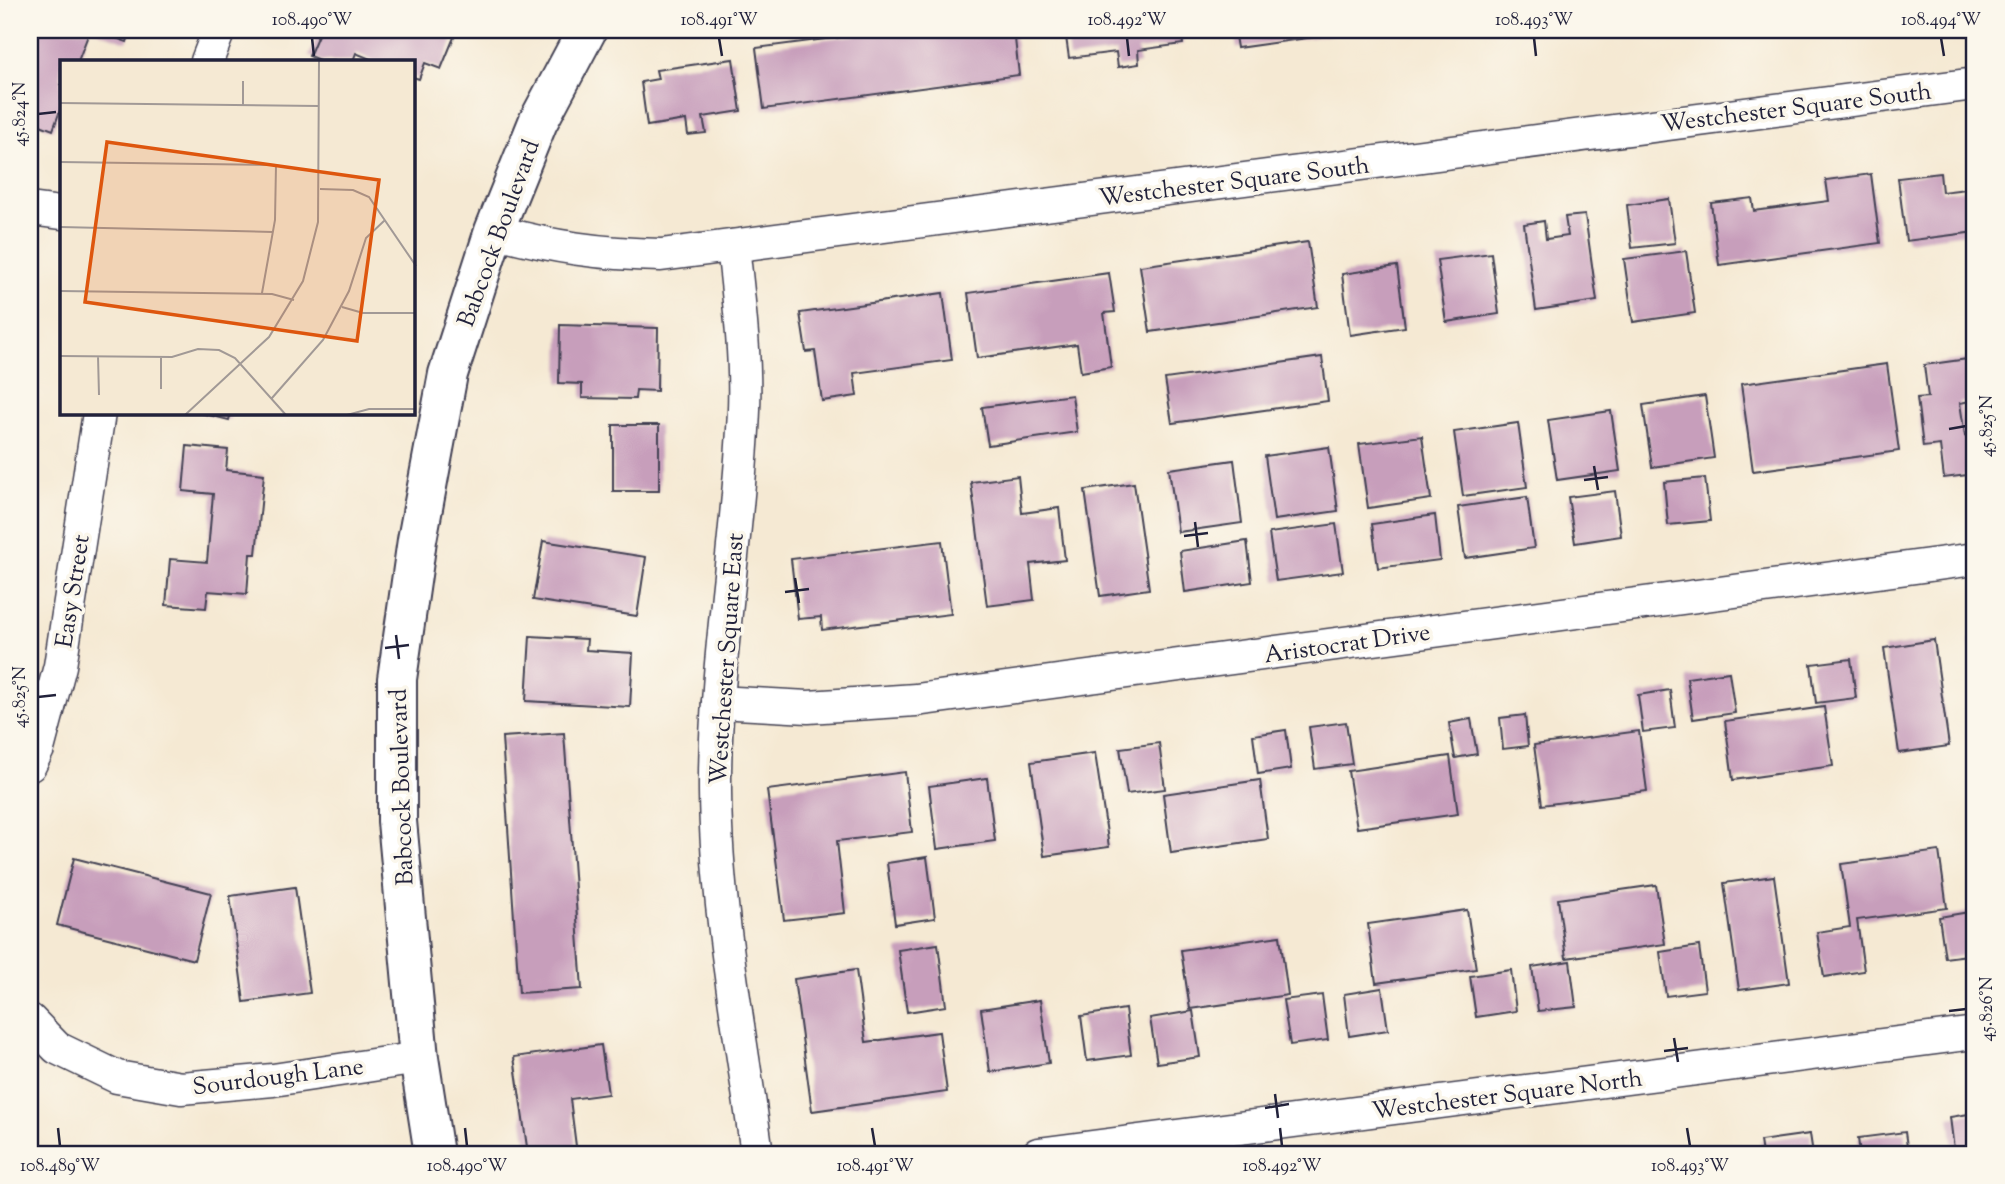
<svg xmlns="http://www.w3.org/2000/svg" width="2005" height="1184" font-family="'Sorts Mill Goudy',serif">
<rect width="100%" height="100%" fill="#fbf7ec"/>
<filter id="ink" filterUnits="userSpaceOnUse"><feTurbulence type="fractalNoise" baseFrequency=".0143" numOctaves="2"/><feDisplacementMap in="SourceGraphic" scale="14" xChannelSelector="R" yChannelSelector="G"/><feConvolveMatrix kernelMatrix="1 2 1 2 8 2 1 2 1" color-interpolation-filters="sRGB"/></filter>
<filter id="wash" filterUnits="userSpaceOnUse"><feTurbulence type="fractalNoise" baseFrequency=".00686" numOctaves="4" result="noise"/><feDisplacementMap in="SourceGraphic" scale="28" xChannelSelector="R" yChannelSelector="G"/><feGaussianBlur stdDeviation="1.57" result="paint"/><feColorMatrix in="noise" values="0 0 0 0 0 0 0 0 0 0 0 0 0 0 0 0 0 1.4 0 .05"/><feComposite in="paint" operator="in"/></filter>
<g filter="url(#wash)">
<rect width="100%" height="100%" fill="#f5e9d3"/>
<g id="blocks">
<g fill="#c79ebb">
<path d="M30 30H90L78 61H61V108L53 130 30 121Z"/>
<path d="M93 30H131L127 42Z"/>
<path d="M320 30H457L441 69 425 63 419 79 413 77V61H375L356 53 353 61H322L309 56Z"/>
<path d="M895 30H1014L1019 75 764 109 756 48Z"/>
<path d="M1065 30H1181L1183 44 1138 50 1139 64 1118 67 1116 52 1069 58Z"/>
<path d="M1234 30H1357V31L1237 48Z"/>
<path d="M1717 30H1754L1755 33 1719 38Z"/>
<path d="M733 59 741 111 703 117 706 133 688 135 686 120 647 126 641 82 658 79 656 70Z"/>
<path d="M1940 173 1942 192 1975 188V232L1906 241 1898 178Z"/>
<path d="M1871 174 1880 243 1719 265 1711 203 1752 198 1754 211 1829 201 1826 180Z"/>
<path d="M1669 199 1675 243 1632 248 1627 205Z"/>
<path d="M1585 215 1597 301 1536 310 1524 224 1544 221 1546 239 1568 236 1565 217Z"/>
<path d="M1308 242 1318 307 1150 332 1140 266Z"/>
<path d="M1686 251 1695 313 1633 322 1624 259Z"/>
<path d="M1491 253 1499 314 1446 322 1437 260Z"/>
<path d="M1397 266 1405 327 1350 335 1342 274Z"/>
<path d="M1109 273 1115 312 1104 313 1111 367 1081 372 1077 344 977 358 968 293Z"/>
<path d="M943 293 952 360 854 373 857 396 822 401 815 351 806 352 800 313Z"/>
<path d="M560 325 658 328 657 391 636 390 635 399 582 398V384L559 383Z"/>
<path d="M1322 357 1328 401 1172 423 1165 379Z"/>
<path d="M1975 358V400L1960 403 1965 436 1975 434V474L1944 478 1940 445 1923 447 1917 398 1928 397 1924 365Z"/>
<path d="M1887 364 1899 451 1753 471 1741 384Z"/>
<path d="M1072 395 1077 432 988 445 982 407Z"/>
<path d="M1705 396 1714 458 1652 467 1643 405Z"/>
<path d="M1611 411 1620 471 1557 480 1548 420Z"/>
<path d="M201 413H231L229 420Z"/>
<path d="M1518 423 1527 487 1463 496 1454 432Z"/>
<rect x="613" y="425" width="46" height="66"/>
<path d="M1422 436 1431 499 1368 508 1359 444Z"/>
<path d="M187 446 228 450 226 470 264 474 256 554H250L247 594 208 591 206 608 166 605 170 559 207 562 213 494 183 491Z"/>
<path d="M1329 447 1338 511 1274 520 1265 456Z"/>
<path d="M1234 460 1242 523 1178 532 1169 469Z"/>
<path d="M1018 476 1022 513 1059 508 1065 560 1030 564 1034 600 987 606 971 482Z"/>
<path d="M1705 478 1710 521 1668 525 1664 482Z"/>
<path d="M1134 483 1149 589 1100 596 1085 490Z"/>
<path d="M1615 491 1621 536 1575 543 1568 497Z"/>
<path d="M1527 497 1534 548 1465 558 1458 507Z"/>
<path d="M1435 515 1440 560 1378 568 1372 524Z"/>
<path d="M1336 524 1343 572 1276 581 1269 533Z"/>
<path d="M543 541 646 557 637 616 533 600Z"/>
<path d="M942 541 951 614 822 630 821 617 798 619 791 559Z"/>
<path d="M1247 541 1252 582 1185 592 1180 551Z"/>
<path d="M530 636 587 639 586 650 633 653 630 707 526 701Z"/>
<path d="M1975 638V671H1974L1969 639Z"/>
<path d="M1934 640 1949 746 1899 753 1884 648Z"/>
<path d="M1851 659 1856 698 1816 703 1811 664Z"/>
<path d="M1729 672 1735 713 1693 719 1687 678Z"/>
<path d="M1670 690 1675 728 1643 732 1638 695Z"/>
<path d="M1824 707 1833 766 1733 780 1725 721Z"/>
<path d="M1525 715 1528 746 1503 749 1500 718Z"/>
<path d="M1471 719 1477 754 1455 758 1449 723Z"/>
<path d="M1346 722 1352 764 1315 769 1309 727Z"/>
<path d="M1286 730 1291 769 1258 774 1253 735Z"/>
<path d="M1639 731 1647 791 1542 805 1534 745Z"/>
<path d="M564 733 582 989 519 993 502 737Z"/>
<path d="M1159 743 1165 789 1127 794 1120 748Z"/>
<path d="M1095 753 1109 847 1044 856 1031 762Z"/>
<path d="M1450 756 1458 814 1357 828 1348 771Z"/>
<path d="M905 772 912 832 837 841 845 913 784 920 767 790Z"/>
<path d="M987 778 995 841 937 849 929 786Z"/>
<path d="M1260 780 1268 839 1171 853 1163 794Z"/>
<path d="M1939 851 1947 908 1857 920 1864 971 1824 977 1817 932 1850 927 1841 864Z"/>
<path d="M927 857 935 918 895 924 887 863Z"/>
<path d="M74 858 211 893 194 960 57 925Z"/>
<path d="M1774 876 1789 983 1739 990 1724 883Z"/>
<path d="M1656 885 1665 944 1566 958 1558 899Z"/>
<path d="M295 887 310 993 244 1002 230 896Z"/>
<path d="M1467 910 1476 969 1376 983 1368 924Z"/>
<path d="M1975 911V954L1945 958 1939 917Z"/>
<path d="M1280 936 1288 995 1190 1009 1181 950Z"/>
<path d="M938 944 946 1006 907 1012 898 950Z"/>
<path d="M1699 946 1705 991 1666 996 1660 952Z"/>
<path d="M1570 961 1576 1007 1538 1011 1532 967Z"/>
<path d="M856 970 866 1042 939 1032 947 1092 812 1111 794 979Z"/>
<path d="M1511 970 1516 1011 1476 1017 1470 976Z"/>
<path d="M1382 988 1388 1030 1349 1036 1344 994Z"/>
<path d="M1322 995 1328 1040 1290 1045 1283 1000Z"/>
<path d="M1040 1000 1049 1063 990 1072 981 1009Z"/>
<path d="M1125 1009 1131 1055 1087 1061 1081 1016Z"/>
<path d="M1193 1011 1200 1057 1157 1063 1150 1018Z"/>
<path d="M601 1045 608 1094 570 1099 577 1154H528L514 1057Z"/>
<path d="M1975 1113V1154H1936V1151L1954 1149 1950 1117Z"/>
<path d="M1905 1132 1908 1154H1860L1858 1138Z"/>
<path d="M1810 1134 1813 1154H1762L1760 1141Z"/>
</g>
</g>
</g>
<g filter="url(#ink)">
<use href="#blocks" fill-opacity="0" stroke="#424052" stroke-width="2"/>
<g fill="none" stroke-linecap="round" stroke-linejoin="round">
<defs>
<g id="minor">
<path d="M207 61 219 30"/>
<path d="M30 209 61 213"/>
<path d="M494 231C552 247 601 254 661 255L1975 84"/>
<path d="M733 246C739 301 746 356 744 410 739 537 714 664 715 791 716 912 741 1034 757 1154"/>
<path d="M718 702 808 707 916 700 1975 559"/>
<path d="M30 765 38 749 60 666 99 413"/>
<path d="M30 1020 57 1048 117 1077 181 1088 273 1080 419 1058"/>
<path d="M1038 1154 1975 1033"/>
</g>
<path id="tertiary" d="M434 1154 419 1058 397 821V679L417 540 448 374 494 231 538 122 587 30"/>
</defs>
<use href="#minor" stroke="#424052" stroke-width="35"/>
<use href="#tertiary" stroke="#424052" stroke-width="42"/>
<use href="#minor" stroke="#fff" stroke-width="32"/>
<use href="#tertiary" stroke="#fff" stroke-width="38"/>
</g>
</g>
<path fill="none" stroke="#22223b" stroke-width="2.5" d="M312 38 314 56M719 38 722 56M1127 38 1129 56M1534 38 1536 56M1941 38 1944 56M38 114 56 112M1949 429 1966 426M1594 466 1598 490M1584 480 1608 477M1195 522 1198 547M1184 536 1208 533M795 578 799 603M785 592 809 589M396 635 399 659M385 648 409 645M38 697 56 695M1949 1011 1966 1009M1674 1038 1678 1062M1664 1051 1688 1048M1275 1094 1278 1118M1265 1108 1289 1104M58 1128 60 1146M465 1128 467 1146M872 1128 875 1146M1280 1128 1282 1146M1687 1128 1690 1146"/>
<g text-anchor="middle" stroke-width="7" stroke-linejoin="round" paint-order="stroke">
<g font-size="24" fill="#22223b" stroke="#fbf7ec">
<text transform="translate(1796 107) rotate(-7)" y="8">Westchester Square South</text>
<text transform="translate(1234 181) rotate(-7)" y="8">Westchester Square South</text>
<text transform="translate(498 233) rotate(-70)" y="8">Babcock Boulevard</text>
<text transform="translate(72 591) rotate(-81)" y="8">Easy Street</text>
<text transform="translate(1347 643) rotate(-8)" y="8">Aristocrat Drive</text>
<text transform="translate(726 659) rotate(-86)" y="8">Westchester Square East</text>
<text transform="translate(401 787) rotate(-92)" y="8">Babcock Boulevard</text>
<text transform="translate(278 1076) rotate(-7)" y="8">Sourdough Lane</text>
<text transform="translate(1507 1094) rotate(-7)" y="8">Westchester Square North</text>
</g>
</g>
<g transform="translate(60 60)">
<rect width="355" height="355" fill="#f5e9d3"/>
<path fill="none" stroke="#a19996" stroke-width="2" d="M0 43 259 46M183 45V21M0 102 216 105 215 160 202 233M260 129 293 130 309 137 356 206M0 167 213 172M0 231 212 234 234 240M282 247 303 253H356M0 296 112 297 138 289 159 290 175 298 226 355M38 296 39 335M101 329V297M212 338 263 280 289 231 306 178 325 160M125 355 209 277 243 221 258 162 259 0M287 355 309 349H356"/>
<path fill="#de560e" fill-opacity="0.15" stroke="#de560e" stroke-width="3.5" d="M47 82 319 120 297 281 25 242Z"/>
<rect width="355" height="355" fill="none" stroke="#22223b" stroke-width="3.5"/>
</g>
<rect width="2005" height="1184" fill="none" stroke="#fbf7ec" stroke-width="77"/>
<rect x="38" y="38" width="1928" height="1108" fill="none" stroke="#22223b" stroke-width="2.5"/>
<g font-size="18" text-anchor="middle" fill="#22223b">
<text x="312" y="25">108.490°W</text>
<text x="719" y="25">108.491°W</text>
<text x="1127" y="25">108.492°W</text>
<text x="1534" y="25">108.493°W</text>
<text x="1941" y="25">108.494°W</text>
<text transform="translate(19 114) rotate(-90)" y="6">45.824°N</text>
<text transform="translate(1986 426) rotate(-90)" y="6">45.825°N</text>
<text transform="translate(19 697) rotate(-90)" y="6">45.825°N</text>
<text transform="translate(1986 1009) rotate(-90)" y="6">45.826°N</text>
<text x="60" y="1171">108.489°W</text>
<text x="467" y="1171">108.490°W</text>
<text x="875" y="1171">108.491°W</text>
<text x="1282" y="1171">108.492°W</text>
<text x="1690" y="1171">108.493°W</text>
</g>
</svg>
